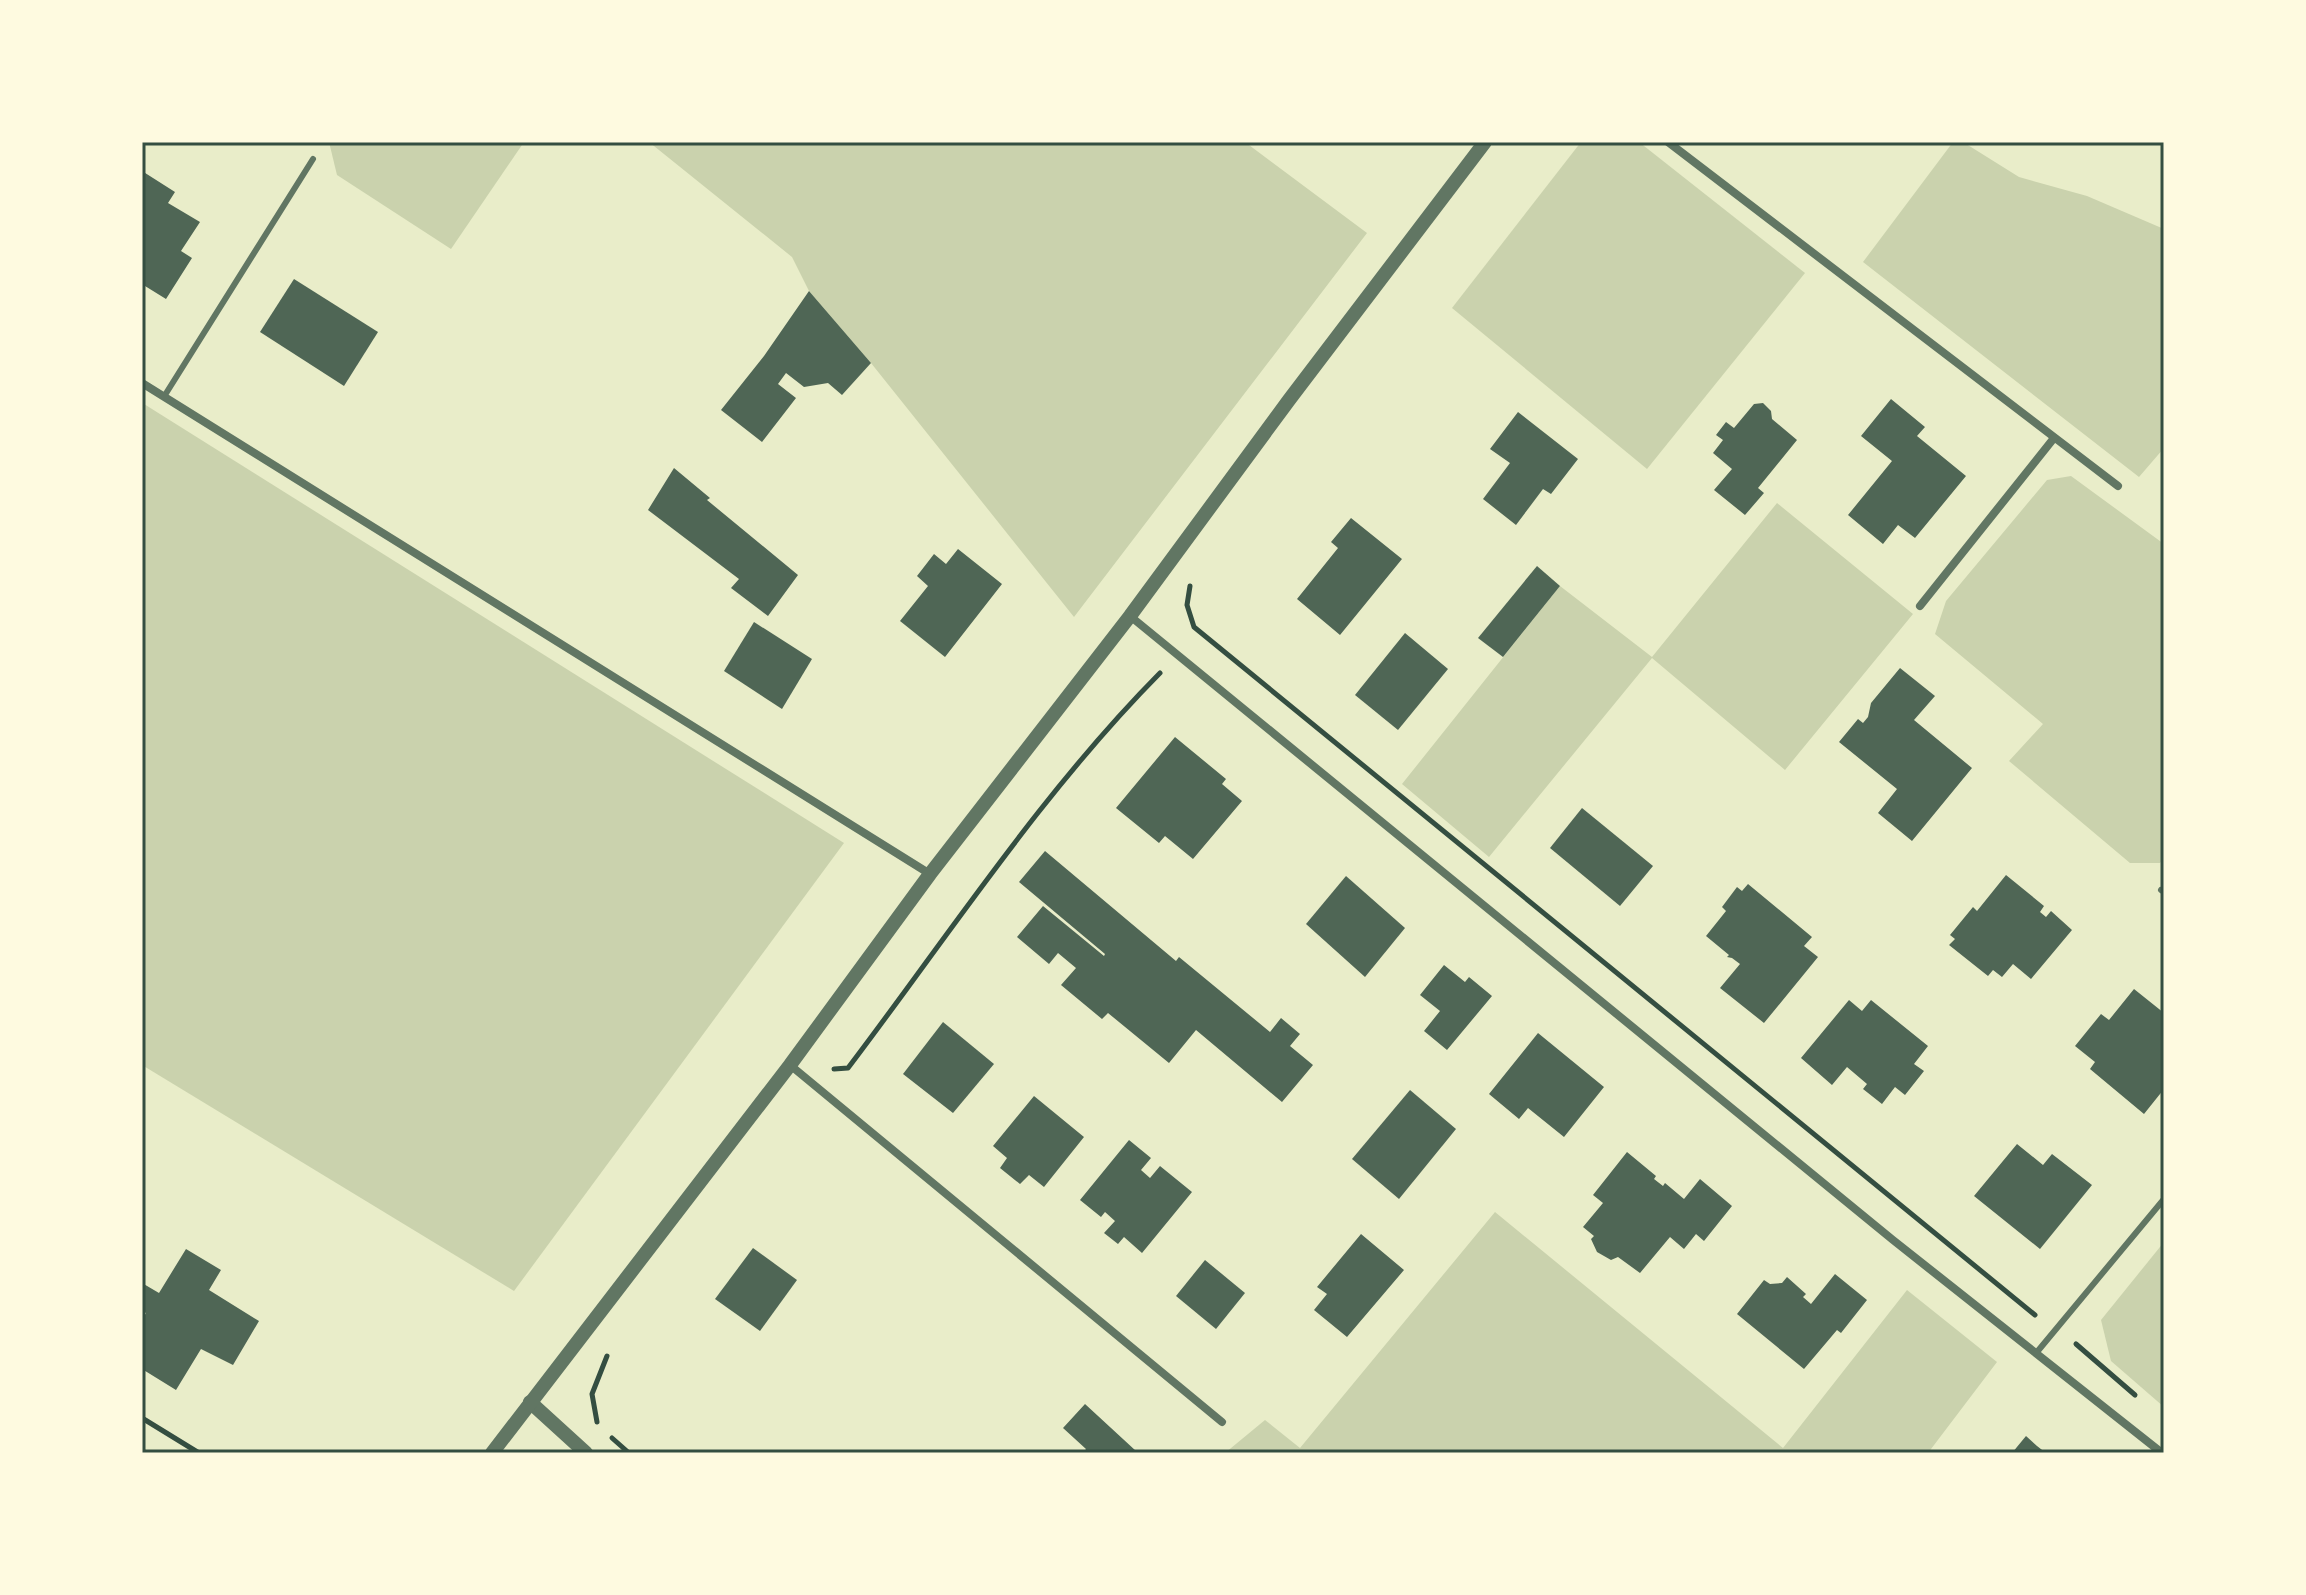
<svg xmlns="http://www.w3.org/2000/svg" width="2306" height="1595" font-family="Karla,sans-serif">
<rect width="100%" height="100%" fill="#e9edc9"/>
<g fill="#cad2ad">
<path d="M329 142H524L451 249 337 175Z"/>
<path d="M649 142H1245L1367 233 1074 617 871 363 809 291 792 257Z"/>
<path d="M1581 142H1639L1805 273 1647 469 1452 308Z"/>
<path d="M1953 142H1963L2019 177 2087 196 2164 229V448L2139 477 1863 262Z"/>
<path d="M144 404 844 843 514 1291 142 1065V408Z"/>
<path d="M2071 476 2164 544V858L2160 863H2130L2009 761 2043 724 1935 634 1946 601 2047 480Z"/>
<path d="M1777 503 1913 614 1785 770 1652 658 1489 857 1402 784 1560 586 1652 657Z"/>
<path d="M1495 1212 1783 1448 1907 1290 1997 1362 1928 1453H1225L1265 1420 1300 1448Z"/>
<path d="M2164 1242V1407L2111 1361 2101 1320Z"/>
</g>
<g fill="#4f6655">
<path d="M142 171 175 192 168 203 200 222 181 251 192 258 166 299 145 286 142 291Z"/>
<path d="M294 279 378 332 344 386 260 332Z"/>
<path d="M809 291 871 363 842 395 828 383 804 387 786 373 778 384 796 398 762 442 721 410 764 356Z"/>
<path d="M1891 399 1925 427 1917 436 1966 476 1915 538 1898 525 1883 544 1848 515 1892 461 1861 436Z"/>
<path d="M1763 403 1771 411 1772 419 1797 440 1758 488 1764 493 1745 515 1714 490 1732 469 1713 453 1723 440 1716 435 1726 422 1734 428 1754 404Z"/>
<path d="M1518 412 1578 459 1551 494 1543 489 1516 525 1483 499 1510 463 1490 449Z"/>
<path d="M674 468 710 498 707 500 798 575 768 616 731 588 739 579 648 510Z"/>
<path d="M1351 518 1402 559 1340 635 1297 599 1338 548 1331 542Z"/>
<path d="M958 549 1002 584 945 657 900 621 928 586 917 576 934 554 946 564Z"/>
<path d="M1537 566 1560 586 1503 657 1478 638Z"/>
<path d="M754 622 812 659 782 709 724 671Z"/>
<path d="M1405 633 1448 669 1398 730 1355 695Z"/>
<path d="M1900 668 1935 696 1914 720 1972 768 1912 841 1878 813 1897 789 1839 742 1858 719 1863 723 1868 717 1871 703Z"/>
<path d="M1175 737 1226 779 1222 784 1242 801 1193 859 1165 836 1159 843 1116 808Z"/>
<path d="M1582 808 1653 866 1620 906 1550 848Z"/>
<path d="M1045 851 1176 961 1179 957 1270 1032 1281 1018 1300 1034 1290 1046 1313 1065 1282 1102 1196 1030 1169 1063 1108 1013 1102 1019 1061 985 1076 968 1058 953 1049 964 1017 937 1043 906 1104 956 1105 954 1019 882Z"/>
<path d="M2006 875 2044 906 2040 912 2046 917 2051 911 2072 930 2031 979 2013 964 2002 977 1993 970 1988 976 1949 945 1955 939 1950 935 1973 907 1977 911Z"/>
<path d="M1346 876 1405 928 1365 977 1306 924Z"/>
<path d="M1748 884 1812 937 1804 946 1818 957 1764 1023 1720 988 1740 964 1732 958 1727 957 1729 955 1706 936 1726 911 1722 907 1737 887 1742 891Z"/>
<path d="M1444 965 1465 982 1469 977 1492 996 1447 1050 1424 1031 1440 1011 1420 995Z"/>
<path d="M2134 989 2164 1013V1059L2161 1063 2164 1065V1089L2144 1114 2090 1069 2095 1062 2075 1046 2101 1014 2109 1020Z"/>
<path d="M1849 1000 1862 1011 1871 1000 1928 1046 1914 1064 1924 1071 1905 1095 1895 1087 1882 1104 1863 1089 1867 1084 1847 1067 1832 1085 1801 1058Z"/>
<path d="M943 1022 994 1064 953 1113 903 1074Z"/>
<path d="M1538 1033 1604 1087 1564 1137 1528 1108 1519 1119 1489 1094Z"/>
<path d="M1410 1090 1456 1129 1399 1199 1352 1159Z"/>
<path d="M1034 1096 1084 1137 1044 1187 1029 1175 1020 1184 1000 1168 1007 1158 993 1146Z"/>
<path d="M1129 1140 1151 1158 1141 1170 1150 1178 1160 1166 1192 1192 1142 1253 1124 1237 1118 1244 1104 1233 1115 1221 1105 1212 1101 1217 1080 1200Z"/>
<path d="M2017 1144 2043 1165 2052 1154 2092 1185 2040 1249 1974 1196Z"/>
<path d="M1627 1152 1656 1176 1654 1179 1663 1186 1665 1183 1684 1199 1700 1179 1732 1206 1704 1241 1696 1234 1684 1249 1670 1237 1640 1273 1618 1257 1611 1260 1597 1252 1591 1239 1594 1236 1583 1227 1603 1203 1593 1195Z"/>
<path d="M1361 1234 1404 1270 1347 1337 1314 1310 1327 1294 1317 1287Z"/>
<path d="M753 1248 797 1280 760 1331 715 1299Z"/>
<path d="M186 1249 221 1270 209 1290 259 1321 233 1365 201 1349 176 1390 142 1369V1320L146 1313 142 1311V1283L159 1293Z"/>
<path d="M1205 1260 1245 1293 1216 1329 1176 1296Z"/>
<path d="M1835 1274 1867 1300 1841 1333 1837 1330 1804 1369 1737 1314 1764 1280 1770 1284 1782 1283 1787 1277 1806 1294 1803 1297 1811 1304Z"/>
<path d="M1085 1404 1136 1451 1135 1453H1083L1086 1449 1063 1428Z"/>
<path d="M2026 1436 2037 1446 2046 1453H2012Z"/>
</g>
<g fill="none" stroke-linecap="round" stroke-linejoin="round">
<g stroke="#344e41" stroke-width="5">
<path d="M1190 586 1187 605 1194 627 2035 1315"/>
<path d="M834 1069 848 1068C949 935 1042 792 1160 673"/>
<path d="M2076 1344 2135 1395"/>
<path d="M142 1418 199 1453"/>
<path d="M597 1422 592 1394 607 1356"/>
<path d="M612 1438 629 1453"/>
</g>
<g stroke="#617663" stroke-width="6">
<path d="M165 395 313 159"/>
<path d="M2161 890 2164 892"/>
<path d="M2037 1352 2164 1199"/>
</g>
<g stroke="#617663" stroke-width="8">
<path d="M1668 142 2118 486"/>
<path d="M142 383 930 874"/>
<path d="M1920 606 2054 438"/>
<path d="M1130 616 1893 1240 2162 1453"/>
<path d="M790 1065 1222 1422"/>
<path d="M142 1452 143 1453"/>
</g>
<g stroke="#617663" stroke-width="14">
<path d="M530 1402 586 1453"/>
<path d="M492 1453 790 1065 930 874 1130 616 1289 400 1485 142"/>
</g>
</g>
<rect width="2306" height="1595" fill="none" stroke="#fefae0" stroke-width="288"/>
<rect x="144" y="144" width="2018" height="1307" fill="none" stroke="#344e41" stroke-width="3"/>
</svg>
